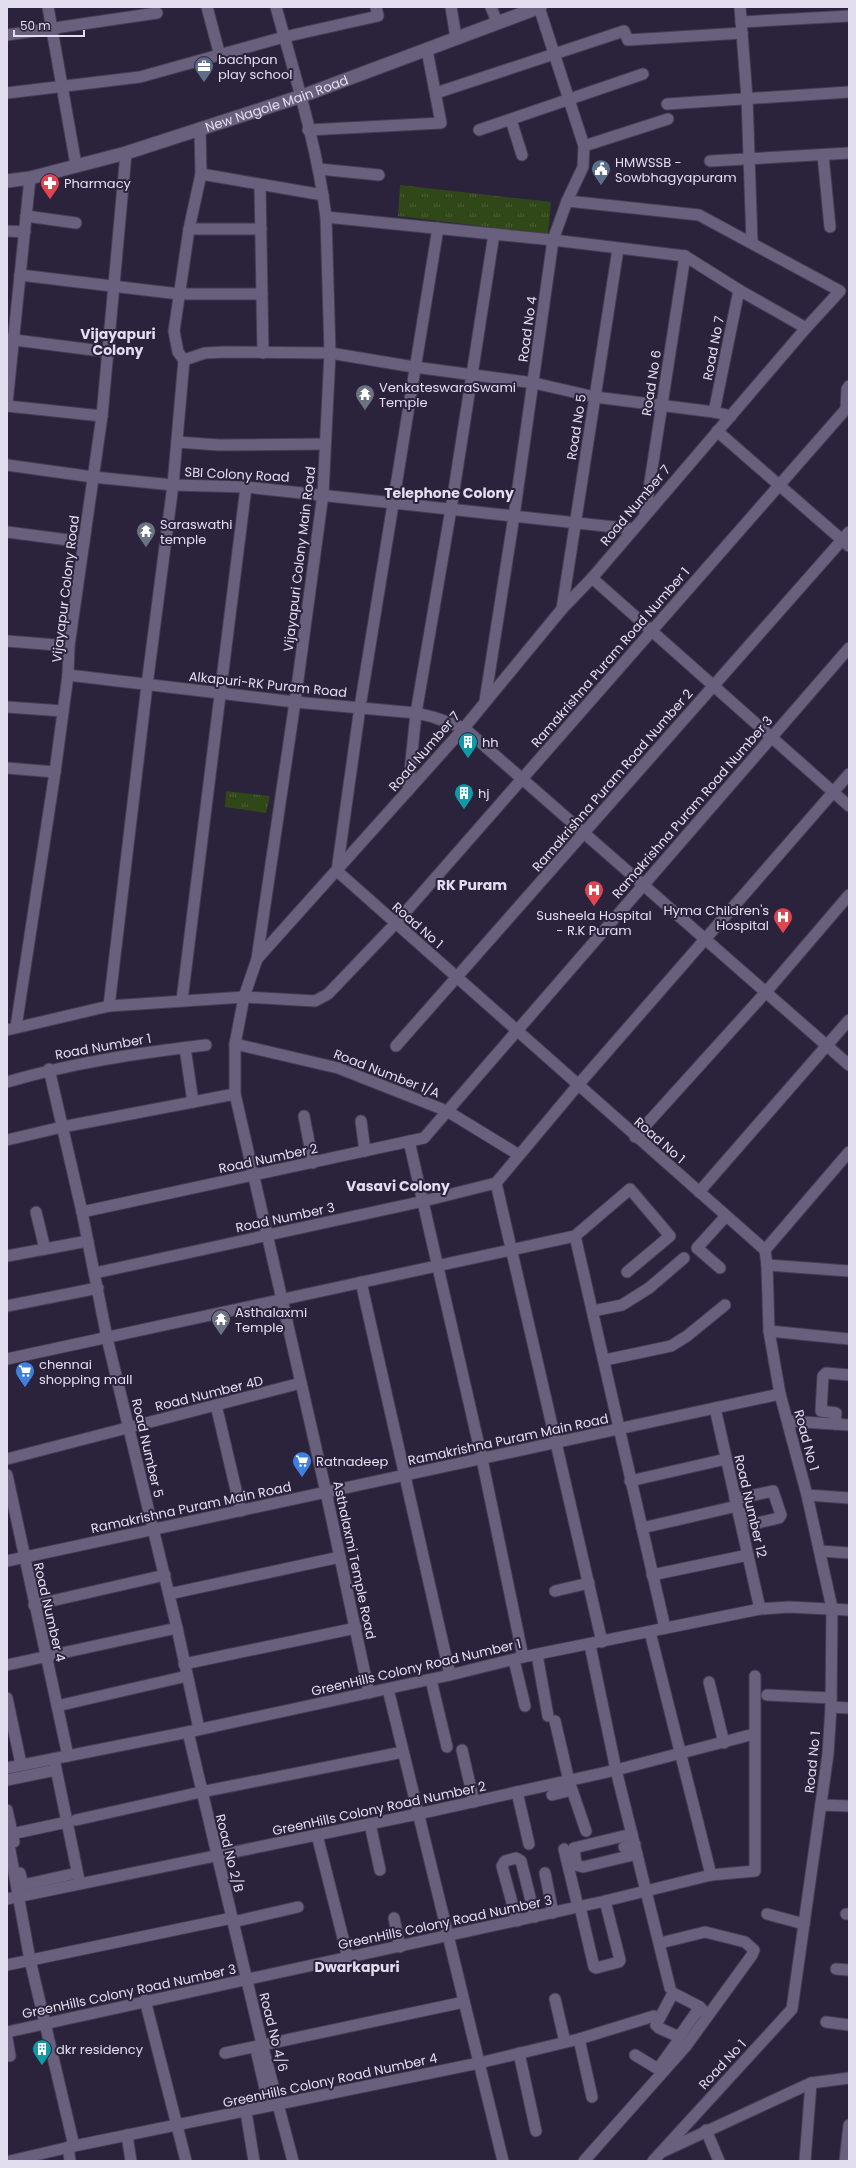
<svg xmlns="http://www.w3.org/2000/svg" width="856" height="2168" font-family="Poppins,sans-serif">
<defs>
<pattern id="park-tufts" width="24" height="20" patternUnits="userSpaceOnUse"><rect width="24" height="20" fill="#304817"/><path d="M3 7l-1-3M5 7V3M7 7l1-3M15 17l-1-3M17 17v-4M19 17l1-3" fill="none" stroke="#4e6239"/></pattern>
</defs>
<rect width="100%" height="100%" fill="#2b223c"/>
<g fill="url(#park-tufts)">
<path d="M400 185 551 202 548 234 398 216Z"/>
<path d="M226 791 270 796 266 813 225 807Z"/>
</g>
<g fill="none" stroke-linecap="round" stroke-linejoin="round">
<defs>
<g id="minor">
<path d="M48 7 76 165"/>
<path d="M207 7 220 56"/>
<path d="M276 7C295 76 317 145 326 217L330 353 323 494 295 702 257 959 244 997 235 1044V1094L326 1492 369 1693"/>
<path d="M451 7 456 38"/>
<path d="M491 7 497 22"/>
<path d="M740 7 747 98 752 242"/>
<path d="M741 22 849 16"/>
<path d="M7 35 157 13"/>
<path d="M7 93 140 77 284 37 378 16 376 7"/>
<path d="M436 93 624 31 628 40 742 33"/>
<path d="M667 104 849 92"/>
<path d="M511 120 522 155"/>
<path d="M200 128 201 174 189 229 174 331 178 352 184 360 205 353 225 352 330 353 414 367 534 383 595 397 714 412 731 416"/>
<path d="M308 130 441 123 427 50"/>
<path d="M479 130 643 74"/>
<path d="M584 146 668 119"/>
<path d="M823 155 830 227"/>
<path d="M710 161 849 153"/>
<path d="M319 169 379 175"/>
<path d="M201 174 323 195"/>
<path d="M260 185 263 353"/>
<path d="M26 216 76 223"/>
<path d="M326 217 553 240 685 256 739 290 806 328"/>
<path d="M438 228 360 707 337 871 765 1250 767 1265 769 1331 780 1394 807 1495 832 1608 831 1707 828 1754 792 2009 653 2161"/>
<path d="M189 229H261"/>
<path d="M7 231 25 232"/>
<path d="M20 275 179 294H262"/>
<path d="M7 339 109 352"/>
<path d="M7 403 30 178"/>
<path d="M7 406 102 416"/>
<path d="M714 412 739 290"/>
<path d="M717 431 849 546"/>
<path d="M177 442 219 445 325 444"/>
<path d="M7 465 93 477 173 485 246 487 633 529"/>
<path d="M645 514 685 256"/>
<path d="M7 532 84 542"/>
<path d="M592 578 849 806"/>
<path d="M562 609 618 249"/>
<path d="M7 641 69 646"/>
<path d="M68 675 295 702 416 713 433 717 464 728 849 1065"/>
<path d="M485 701 514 516 553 240 567 201 583 167 584 146 539 7"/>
<path d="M7 707 63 711"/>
<path d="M7 768 55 772"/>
<path d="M408 791 416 713 451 509 494 234"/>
<path d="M257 959 464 728 562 609 592 578 806 328 840 291 699 215 567 201"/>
<path d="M182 1000 246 487"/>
<path d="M109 1006 147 685 173 485 184 360"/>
<path d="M16 1027 55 772 68 675 69 646 102 416 126 153"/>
<path d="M7 1030 109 1006 244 997 315 1001 328 994 395 924 846 409 847 389 849 386"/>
<path d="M235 1044 338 1068 447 1111 519 1155"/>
<path d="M396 1046 849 532"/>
<path d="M185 1048 193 1102"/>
<path d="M49 1069 82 1212 107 1338 177 1628 199 1729"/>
<path d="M7 1082C72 1063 138 1053 206 1045"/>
<path d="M304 1116 313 1163"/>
<path d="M361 1121 365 1151"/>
<path d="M635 1137 766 992 849 895"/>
<path d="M7 1140 62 1127 235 1094"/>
<path d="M409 1141 482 1459 523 1657"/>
<path d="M496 1183 602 1642"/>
<path d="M699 1192 849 1020"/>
<path d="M36 1212 45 1249"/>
<path d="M82 1212 424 1138 849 648"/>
<path d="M575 1236 665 1628"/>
<path d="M765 1250 849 1152"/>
<path d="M7 1256 88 1241"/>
<path d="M767 1265 849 1271"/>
<path d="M720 1268 697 1248 726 1216"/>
<path d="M95 1273 424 1201 496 1183 578 1085 849 774"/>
<path d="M361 1282 450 1675"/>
<path d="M7 1306 98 1288"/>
<path d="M593 1311 622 1305 649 1288 684 1258"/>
<path d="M769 1331 849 1339"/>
<path d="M7 1359 575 1236 630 1189 670 1236 627 1272"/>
<path d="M605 1360 671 1346 687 1336 725 1305"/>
<path d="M216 1405 241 1511"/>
<path d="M715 1408 760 1609"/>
<path d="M788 1421 849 1425"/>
<path d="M835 1424 836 1413 821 1411 823 1376 826 1373 849 1375"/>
<path d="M7 1459 301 1383"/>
<path d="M7 1475 68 1756"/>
<path d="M630 1481 726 1459"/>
<path d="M807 1495 849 1498"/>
<path d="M735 1499 773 1491 781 1515 779 1518 753 1524 749 1512 739 1515"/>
<path d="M642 1528 737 1506"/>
<path d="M821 1551 849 1553"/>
<path d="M7 1561 780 1394"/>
<path d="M652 1575 748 1555"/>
<path d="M555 1591 589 1583"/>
<path d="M169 1594 340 1557"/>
<path d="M34 1605 165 1575"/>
<path d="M650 1632 711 1875"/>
<path d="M590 1645 616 1770 670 1988"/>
<path d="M537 1655 548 1716"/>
<path d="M514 1660 525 1706"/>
<path d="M184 1664 356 1628"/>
<path d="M7 1665 177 1628"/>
<path d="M431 1680 447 1747"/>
<path d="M709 1682 724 1743"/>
<path d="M388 1689 503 2161"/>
<path d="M767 1695 831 1698"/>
<path d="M7 1698 21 1764"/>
<path d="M57 1706 187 1676"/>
<path d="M831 1707 849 1708"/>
<path d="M555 1721 569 1781 586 1831"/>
<path d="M188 1732 262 2044 293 2161"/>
<path d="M462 1750 474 1802"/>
<path d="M54 1759 79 1880"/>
<path d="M7 1768 188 1732 450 1675 523 1657 760 1609 789 1607 849 1610"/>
<path d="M7 1780 56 1770"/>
<path d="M517 1792 529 1844"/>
<path d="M552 1795 572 1790"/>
<path d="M821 1805 849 1806"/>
<path d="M7 1810 14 1842"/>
<path d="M76 1820 201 1792 403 1752"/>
<path d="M370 1824 380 1870"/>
<path d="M7 1834 30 1960 74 2146"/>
<path d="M632 1834 574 1848 576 1865 583 1867 637 1854"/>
<path d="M7 1835 67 1822"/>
<path d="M317 1835 348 1958"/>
<path d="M624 1847 635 1844"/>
<path d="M564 1849 578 1907"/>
<path d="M20 1873 23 1885 77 1873"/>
<path d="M545 1873 553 1913"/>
<path d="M7 1899 418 1814 616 1770 754 1734"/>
<path d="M580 1907 594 1967 596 1968 619 1962 620 1960 605 1901"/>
<path d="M767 1914 804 1924"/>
<path d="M846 1914H849"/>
<path d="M394 1918 400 1947"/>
<path d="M517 1921 502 1866 505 1861 516 1858 521 1861 535 1917"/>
<path d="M233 1922 298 1907"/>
<path d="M7 1965 232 1918"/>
<path d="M836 1969 849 1970"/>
<path d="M555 1999 565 2042"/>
<path d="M145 2000 186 2161"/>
<path d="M700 2007 679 2037 659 2028 656 2025 673 1993 700 2007 707 2015"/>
<path d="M826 2022 849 2025"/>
<path d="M7 2032 605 1901 711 1875 755 1871V1676"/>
<path d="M7 2038 10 2056"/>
<path d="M579 2039 592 2097"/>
<path d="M225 2053 464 2002"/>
<path d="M519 2053 536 2131"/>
<path d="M635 2055 658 2069 678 2041"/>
<path d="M252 2103 266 2100 267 2097 257 2054"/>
<path d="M246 2112 254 2161"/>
<path d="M706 2130 719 2161"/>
<path d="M127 2135 131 2161"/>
<path d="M68 2147 70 2161"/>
<path d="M664 2151 811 2083 849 2078"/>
<path d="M10 2161 74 2146 479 2063 579 2039 654 2016"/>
<path d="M584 2161 686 2046 752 1955 754 1950 745 1942 705 1932 660 1943"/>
<path d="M805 2161 811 2083"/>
<path d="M845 2161 849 2125"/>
</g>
<g id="tertiary">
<path id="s1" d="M7 181 30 178 126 153 302 96 540 7"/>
</g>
</defs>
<use href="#minor" stroke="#453d53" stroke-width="13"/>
<use href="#tertiary" stroke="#453d53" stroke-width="15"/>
<use href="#minor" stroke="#69607e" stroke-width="11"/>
<use href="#tertiary" stroke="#69607e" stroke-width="13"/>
</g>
<defs>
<symbol id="office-pin" viewBox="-11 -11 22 30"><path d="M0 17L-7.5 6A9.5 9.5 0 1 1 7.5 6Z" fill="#5c6f8a" stroke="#2b223c"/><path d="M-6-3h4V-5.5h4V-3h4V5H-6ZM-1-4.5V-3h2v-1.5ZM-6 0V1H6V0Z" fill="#fff"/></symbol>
<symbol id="civic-pin" viewBox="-11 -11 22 30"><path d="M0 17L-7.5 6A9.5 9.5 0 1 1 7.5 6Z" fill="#5c6f8a" stroke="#2b223c"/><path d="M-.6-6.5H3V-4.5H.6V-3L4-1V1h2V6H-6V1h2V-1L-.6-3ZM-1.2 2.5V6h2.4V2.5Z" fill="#fff"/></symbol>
<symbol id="pharmacy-pin" viewBox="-11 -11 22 30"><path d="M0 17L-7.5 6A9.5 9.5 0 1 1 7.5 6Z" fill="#e0444e" stroke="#2b223c"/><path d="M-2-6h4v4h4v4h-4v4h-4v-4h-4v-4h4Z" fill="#fff"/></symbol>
<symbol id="temple-pin" viewBox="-11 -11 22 30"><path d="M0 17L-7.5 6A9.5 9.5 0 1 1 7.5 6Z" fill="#6b7280" stroke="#2b223c"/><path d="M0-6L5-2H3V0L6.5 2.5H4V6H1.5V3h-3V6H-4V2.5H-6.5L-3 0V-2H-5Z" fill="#fff"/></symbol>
<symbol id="building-pin" viewBox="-11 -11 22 30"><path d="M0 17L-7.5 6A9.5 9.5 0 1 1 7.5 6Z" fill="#0f9aa8" stroke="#2b223c"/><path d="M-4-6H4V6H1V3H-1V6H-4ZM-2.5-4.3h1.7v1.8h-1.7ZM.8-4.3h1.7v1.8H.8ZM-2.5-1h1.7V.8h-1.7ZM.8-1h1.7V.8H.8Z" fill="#fff"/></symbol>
<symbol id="hospital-pin" viewBox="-11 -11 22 30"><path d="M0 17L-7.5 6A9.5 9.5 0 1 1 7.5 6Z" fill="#e0444e" stroke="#2b223c"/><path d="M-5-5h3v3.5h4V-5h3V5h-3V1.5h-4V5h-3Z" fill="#fff"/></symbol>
<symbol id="supermarket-pin" viewBox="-11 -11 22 30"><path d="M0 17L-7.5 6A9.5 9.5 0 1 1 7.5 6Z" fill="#3f7fe0" stroke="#2b223c"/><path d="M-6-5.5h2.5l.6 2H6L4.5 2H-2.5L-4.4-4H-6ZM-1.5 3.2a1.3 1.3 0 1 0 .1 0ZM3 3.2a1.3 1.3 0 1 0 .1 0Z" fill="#fff"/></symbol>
</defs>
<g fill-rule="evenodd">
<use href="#office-pin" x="193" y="55" width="22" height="30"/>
<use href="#civic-pin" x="590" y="158" width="22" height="30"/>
<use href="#pharmacy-pin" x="39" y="172" width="22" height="30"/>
<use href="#temple-pin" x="354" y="383" width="22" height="30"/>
<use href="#temple-pin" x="135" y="520" width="22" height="30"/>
<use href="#building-pin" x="457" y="731" width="22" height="30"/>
<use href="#building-pin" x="453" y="782" width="22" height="30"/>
<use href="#hospital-pin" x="583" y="879" width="22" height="30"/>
<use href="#hospital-pin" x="772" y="906" width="22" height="30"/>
<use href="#temple-pin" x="210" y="1308" width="22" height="30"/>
<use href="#supermarket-pin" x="14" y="1360" width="22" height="30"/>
<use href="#supermarket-pin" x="291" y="1450" width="22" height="30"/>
<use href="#building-pin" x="31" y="2038" width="22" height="30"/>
</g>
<g text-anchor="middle" stroke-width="4" stroke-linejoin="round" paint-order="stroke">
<g font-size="13" fill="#e2ddef" stroke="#2b223c" text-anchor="start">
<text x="218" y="64">bachpan<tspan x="218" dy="15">play school</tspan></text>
<text x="615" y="167">HMWSSB -<tspan x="615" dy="15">Sowbhagyapuram</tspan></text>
<text x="64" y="188">Pharmacy</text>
<text x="379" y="392">VenkateswaraSwami<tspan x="379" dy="15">Temple</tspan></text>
<text x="160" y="529">Saraswathi<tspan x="160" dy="15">temple</tspan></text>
<text x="482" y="747">hh</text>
<text x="478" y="798">hj</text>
<text x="769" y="915" text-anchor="end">Hyma Children's<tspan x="769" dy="15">Hospital</tspan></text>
<text x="594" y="920" text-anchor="middle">Susheela Hospital<tspan x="594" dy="15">- R.K Puram</tspan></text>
<text x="235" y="1317">Asthalaxmi<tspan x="235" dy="15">Temple</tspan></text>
<text x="39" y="1369">chennai<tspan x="39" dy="15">shopping mall</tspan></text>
<text x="316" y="1466">Ratnadeep</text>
<text x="56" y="2054">dkr residency</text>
</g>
<g font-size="13" fill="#e2ddef" stroke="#2b223c">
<text dy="5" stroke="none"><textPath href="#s1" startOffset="281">New Nagole Main Road</textPath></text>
<text transform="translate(527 329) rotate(-82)" y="5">Road No 4</text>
<text transform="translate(713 348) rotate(-79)" y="5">Road No 7</text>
<text transform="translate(651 383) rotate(-81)" y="5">Road No 6</text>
<text transform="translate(576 427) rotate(-81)" y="5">Road No 5</text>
<text transform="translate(237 474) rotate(3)" y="5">SBI Colony Road</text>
<text transform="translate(635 505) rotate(-50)" y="5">Road Number 7</text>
<text transform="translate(299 559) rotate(-83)" y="5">Vijayapuri Colony Main Road</text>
<text transform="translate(65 589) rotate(-83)" y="5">Vijayapur Colony Road</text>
<text transform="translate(610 657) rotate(-49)" y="5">Ramakrishna Puram Road Number 1</text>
<text transform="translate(268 684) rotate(6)" y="5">Alkapuri-RK Puram Road</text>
<text transform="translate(424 751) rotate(-49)" y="5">Road Number 7</text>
<text transform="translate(612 780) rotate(-49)" y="5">Ramakrishna Puram Road Number 2</text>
<text transform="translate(692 807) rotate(-49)" y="5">Ramakrishna Puram Road Number 3</text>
<text transform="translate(418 925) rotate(41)" y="5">Road No 1</text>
<text transform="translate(103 1046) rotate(-10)" y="5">Road Number 1</text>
<text transform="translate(387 1073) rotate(21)" y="5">Road Number 1/A</text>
<text transform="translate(660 1140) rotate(41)" y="5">Road No 1</text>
<text transform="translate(268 1158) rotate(-12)" y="5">Road Number 2</text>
<text transform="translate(285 1217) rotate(-12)" y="5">Road Number 3</text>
<text transform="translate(209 1393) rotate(-14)" y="5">Road Number 4D</text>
<text transform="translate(508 1439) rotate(-12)" y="5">Ramakrishna Puram Main Road</text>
<text transform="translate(807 1440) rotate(75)" y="5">Road No 1</text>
<text transform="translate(148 1448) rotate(77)" y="5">Road Number 5</text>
<text transform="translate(751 1506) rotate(77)" y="5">Road Number 12</text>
<text transform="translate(191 1507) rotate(-12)" y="5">Ramakrishna Puram Main Road</text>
<text transform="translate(355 1560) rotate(78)" y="5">Asthalaxmi Temple Road</text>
<text transform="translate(50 1612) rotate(77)" y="5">Road Number 4</text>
<text transform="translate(416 1667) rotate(-13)" y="5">GreenHills Colony Road Number 1</text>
<text transform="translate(812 1762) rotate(-84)" y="5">Road No 1</text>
<text transform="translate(379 1808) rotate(-12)" y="5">GreenHills Colony Road Number 2</text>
<text transform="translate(230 1853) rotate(76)" y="5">Road No 2/B</text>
<text transform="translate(445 1922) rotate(-12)" y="5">GreenHills Colony Road Number 3</text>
<text transform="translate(129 1991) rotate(-12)" y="5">GreenHills Colony Road Number 3</text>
<text transform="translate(274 2032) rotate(76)" y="5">Road No 4/6</text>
<text transform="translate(722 2064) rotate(-47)" y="5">Road No 1</text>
<text transform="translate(330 2080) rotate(-12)" y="5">GreenHills Colony Road Number 4</text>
</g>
<g font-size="14" font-weight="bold" fill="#e2ddef" stroke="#2b223c">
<text x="118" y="339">Vijayapuri<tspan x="118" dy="16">Colony</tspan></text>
<text x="449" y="498">Telephone Colony</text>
<text x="472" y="890">RK Puram</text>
<text x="398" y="1191">Vasavi Colony</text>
<text x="357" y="1972">Dwarkapuri</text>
</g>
</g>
<rect width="856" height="2168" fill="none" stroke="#e2ddef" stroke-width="16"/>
<path d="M14 30v6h70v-6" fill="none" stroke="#e2ddef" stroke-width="2"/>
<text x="20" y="30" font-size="12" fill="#e2ddef" stroke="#2b223c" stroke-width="3" paint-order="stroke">50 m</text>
</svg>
